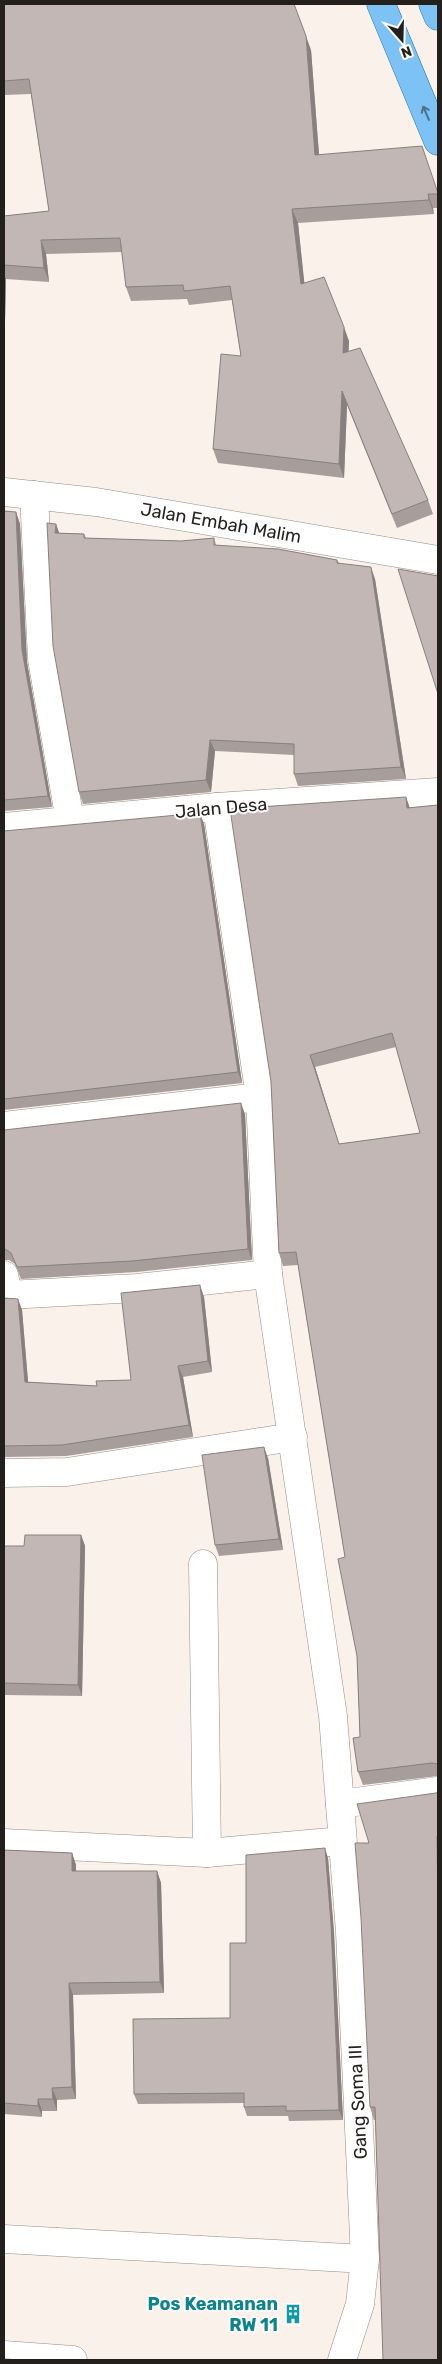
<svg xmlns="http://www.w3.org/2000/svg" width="442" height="2364" font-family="Rubik,sans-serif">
<rect width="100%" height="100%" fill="#faf1ea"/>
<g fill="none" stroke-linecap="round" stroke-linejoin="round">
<defs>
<g id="street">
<path d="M4 492 96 502 438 560"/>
<path d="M34 495 42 659 70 821"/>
<path d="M217 807 260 1097 268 1274 333 1716 350 1932 365 2259 360 2304 342 2360"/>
<path d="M4 827 217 807 438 792"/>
<path d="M4 1126 260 1097"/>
<path d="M4 1275 8 1295 137 1288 268 1274"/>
<path d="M4 1473 67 1472 293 1437"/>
<path d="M203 1564 207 1853"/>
<path d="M340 1804 438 1791"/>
<path d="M4 1843 207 1853 342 1841"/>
<path d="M4 2239 365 2259"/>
<path d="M4 2355 73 2360"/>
</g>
<g id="primary">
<path d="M381 4 438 141"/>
<path d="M433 4 438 16"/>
</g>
</defs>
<use href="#street" stroke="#948c86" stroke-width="29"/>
<use href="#primary" stroke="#236fa4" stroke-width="29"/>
<use href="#street" stroke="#fff" stroke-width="28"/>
<use href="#primary" stroke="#7cc2f4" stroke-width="28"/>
</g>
<g fill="#a79d9b" fill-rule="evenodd">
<path d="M4 4 311 50 319 154 438 192V208H433L434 214 298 223 304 283 349 341 348 352 428 500 433 514 397 528 347 405 344 478 218 463 213 449 241 356 232 300 189 305 187 299 131 301 126 287 122 252 46 254 49 282 6 279 5 322H4V216L49 211 31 94 4 95Z"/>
<path d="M4 511 16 512 20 524 27 662 52 807 4 811Z"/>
<path d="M56 524 59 533 84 534 86 538 181 541 214 538 216 545 337 560 339 563 375 579 406 779 298 786 294 774V755L215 751 211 792 83 804 79 792Z"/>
<path d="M406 797 410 808 438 805V1776L363 1785 358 1772 360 1737 357 1656 345 1557 298 1265 283 1266 279 1253 271 1082ZM396 1047 420 1133 339 1144 315 1067Z"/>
<path d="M204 824 242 1083 4 1110V831Z"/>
<path d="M245 1114 252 1260 136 1272 21 1279 15 1264 9 1260H4V1130Z"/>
<path d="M204 1297 212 1372 183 1377 193 1437 66 1456 4 1457V1298L18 1299 22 1310 28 1382 97 1386 131 1380Z"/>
<path d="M268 1458 283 1550 219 1556 215 1545Z"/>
<path d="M81 1535 85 1546 82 1696 4 1695V1546H24Z"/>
<path d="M438 1792V2360L376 2120H374L370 2107 369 1843Z"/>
<path d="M4 1850 72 1853 76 1865V1871H157L161 1883 164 1993 73 1995 76 2099 57 2100V2111H42V2117L4 2114Z"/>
<path d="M328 1858 334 1933 343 2120 289 2121 288 2116H247L244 2107V2103L138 2104 134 2094 230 2018 246 1943Z"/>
</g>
<g fill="#88807e">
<path d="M306 36 311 50 320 169 315 155Z"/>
<path d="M428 194 433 208 434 214 429 200Z"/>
<path d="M292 209 298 223 306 298 301 284Z"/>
<path d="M41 240 46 254 49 282 44 268Z"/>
<path d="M4 273 6 279 5 322 4 319Z"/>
<path d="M344 327 349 341 348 367 343 353Z"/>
<path d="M342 391 347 405 344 478 339 464Z"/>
<path d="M16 512 20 524 27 662 52 807 48 796 22 650Z"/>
<path d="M56 524 60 536 55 533Z"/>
<path d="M371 567 375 579 406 779 401 767Z"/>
<path d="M210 740 215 751 211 792 206 780Z"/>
<path d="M406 797 410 810 407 808Z"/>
<path d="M200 813 204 824 242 1083 238 1072Z"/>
<path d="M310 1055 315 1067 343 1157 339 1144Z"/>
<path d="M241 1103 245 1114 252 1260 248 1249Z"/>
<path d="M200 1285 204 1297 212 1372 208 1361Z"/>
<path d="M18 1299 22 1310 29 1393 25 1382Z"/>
<path d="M178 1366 183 1377 193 1437 189 1425Z"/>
<path d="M264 1447 268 1458 283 1550 279 1539Z"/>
<path d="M81 1535 85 1546 82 1696 78 1685Z"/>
<path d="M437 1836 438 1840V1914Z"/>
<path d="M325 1848 328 1858 334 1933 343 2120 339 2110Z"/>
<path d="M72 1853 76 1865V1883L72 1871Z"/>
<path d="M157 1871 161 1883 164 1993 160 1982Z"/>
<path d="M69 1983 73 1995 76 2099 72 2087Z"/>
<path d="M52 2088 57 2100V2111L53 2099Z"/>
<path d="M38 2099 42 2111V2117L38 2106Z"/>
</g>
<g fill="#c2b7b4" stroke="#88807e" fill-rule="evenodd">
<path d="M4 4H294L306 36 315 155 422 146 438 193V194H428L429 200 292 209 301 284 324 277 344 327 343 353 360 348 428 500 392 514 342 391 339 464 213 449 221 354 241 356 230 286 184 291 183 285 126 287 120 238 41 240 44 268 4 265V216L49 211 29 79 4 81Z"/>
<path d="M4 511 16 512 22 650 48 796 4 800Z"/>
<path d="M47 523 56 524 55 533 84 534V538L181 541 214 538V545L278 549 337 560V563L371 567 401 767 294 774V744L210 740 206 780 79 792 53 646Z"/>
<path d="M398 569 438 576V694Z"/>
<path d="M406 797 407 808 438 805V1764L432 1763 358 1772 353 1738 360 1737 357 1656 338 1559 345 1557 296 1252 279 1253 271 1082 230 809ZM392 1033 420 1133 339 1144 310 1055Z"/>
<path d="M200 813 238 1072 4 1099V831Z"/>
<path d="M241 1103 248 1249 132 1261 17 1267 11 1253 5 1249H4V1130Z"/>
<path d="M200 1285 208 1361 178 1366 189 1425 62 1445 4 1446V1298L18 1299 25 1382 97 1386 96 1381 131 1380 121 1293Z"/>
<path d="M264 1447 279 1539 215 1545 202 1455Z"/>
<path d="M25 1535H81L78 1685 4 1683V1546H24Z"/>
<path d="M438 1792V1836H437L438 1914V2360H383L375 2107H370L361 1918 355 1843H369L357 1804 436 1793Z"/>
<path d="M325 1848 331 1923 339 2110 286 2111V2106L244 2107V2093L134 2094 133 2019 230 2018V1943H246V1855Z"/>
<path d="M4 1850 72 1853V1871H157L160 1982 69 1983 72 2087 52 2088 53 2099H38V2106L4 2103Z"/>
<path d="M4 2359 23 2360H4Z"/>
</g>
<defs><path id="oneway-shaft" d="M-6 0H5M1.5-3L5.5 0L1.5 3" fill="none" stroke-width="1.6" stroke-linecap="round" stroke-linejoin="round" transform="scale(1.25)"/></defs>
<use stroke="#4f7088" href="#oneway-shaft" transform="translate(426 113) rotate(-113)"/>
<defs>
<symbol id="building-bare" viewBox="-9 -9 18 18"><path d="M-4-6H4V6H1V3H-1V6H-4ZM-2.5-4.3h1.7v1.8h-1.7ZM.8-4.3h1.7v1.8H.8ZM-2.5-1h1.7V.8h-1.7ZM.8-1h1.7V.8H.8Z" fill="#0f9aa8" stroke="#fff" stroke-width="2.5" paint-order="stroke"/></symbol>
</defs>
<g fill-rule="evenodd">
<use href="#building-bare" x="279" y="2300" width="28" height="28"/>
</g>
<g text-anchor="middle" stroke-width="4" stroke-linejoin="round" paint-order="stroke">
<g font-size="18" fill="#221f1d" stroke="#fff">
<text transform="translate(221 523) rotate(10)" y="6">Jalan Embah Malim</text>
<text transform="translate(221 808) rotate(-5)" y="6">Jalan Desa</text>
<text transform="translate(358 2102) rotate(-93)" y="6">Gang Soma III</text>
</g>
<g font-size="18" font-weight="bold" fill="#0d838f" stroke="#fff" text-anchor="end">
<text x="278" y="2310">Pos Keamanan<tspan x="278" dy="21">RW 11</tspan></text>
</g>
</g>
<rect width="442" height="2364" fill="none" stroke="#221f1d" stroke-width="10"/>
<g transform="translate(402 40) rotate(160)" stroke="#ffffff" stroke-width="4" paint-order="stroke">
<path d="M0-4L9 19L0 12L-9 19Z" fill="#221f1d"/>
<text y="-8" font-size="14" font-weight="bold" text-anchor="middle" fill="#221f1d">N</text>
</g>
</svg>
